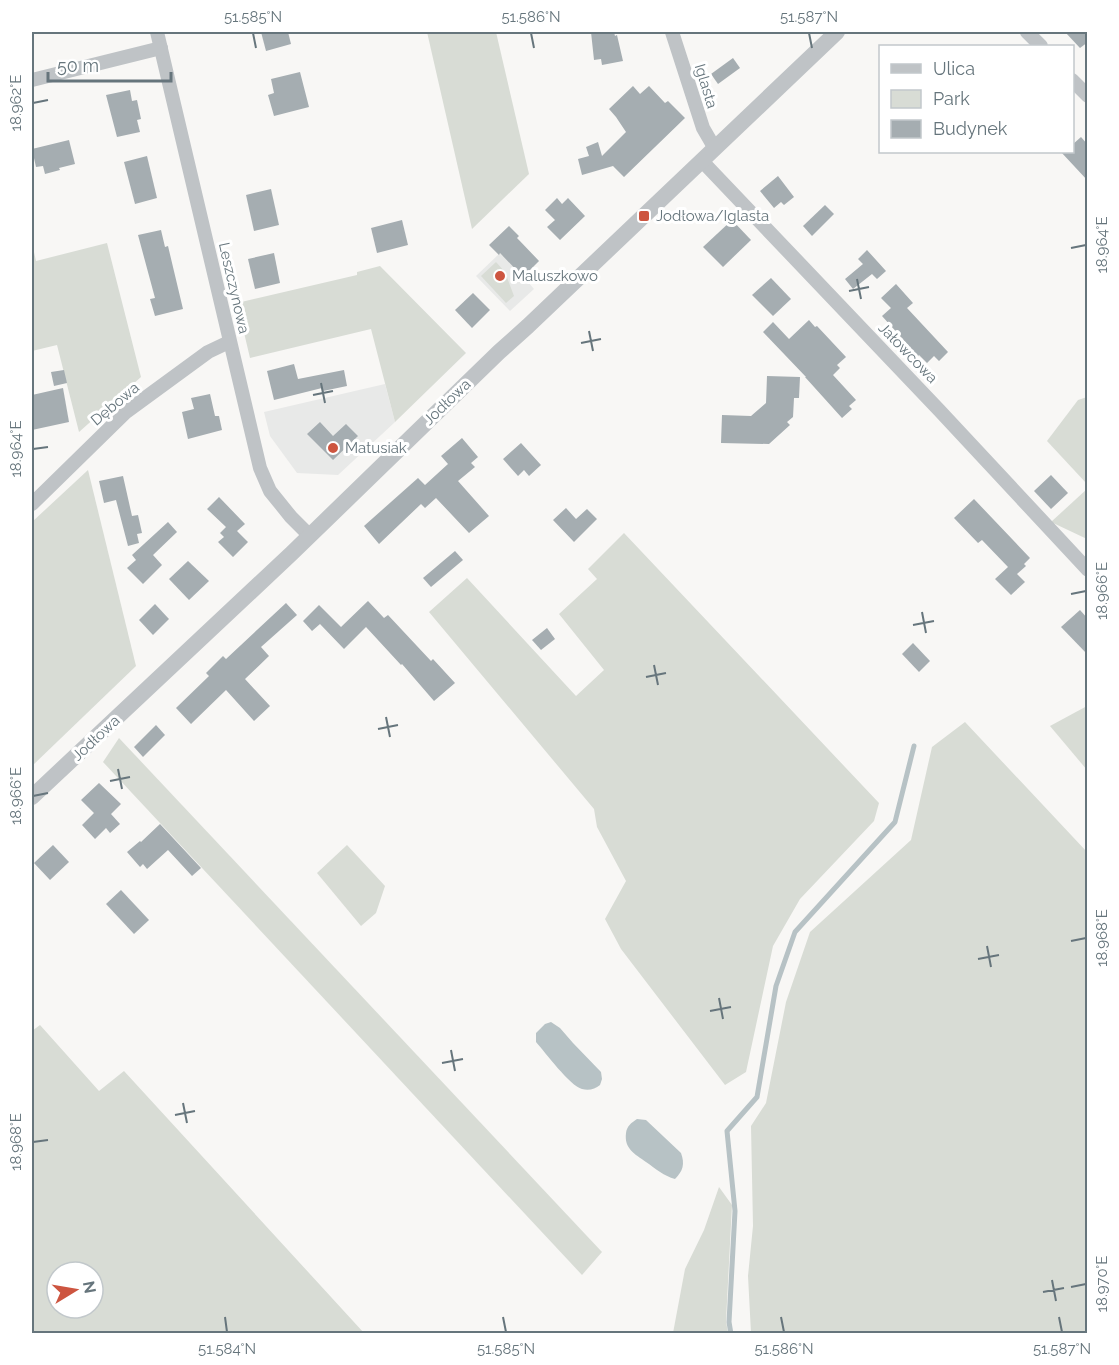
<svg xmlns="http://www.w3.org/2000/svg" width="1119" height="1365" font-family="Raleway,sans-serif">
<rect width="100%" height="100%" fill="#f8f7f5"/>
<g fill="#e8e9e8">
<path d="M519 240 539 261 523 276 534 289 510 311 476 276 500 253 503 256Z"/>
<path d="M385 384 395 422 338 475 297 473 270 436 264 412Z"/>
</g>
<g fill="#d8dcd5" fill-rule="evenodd">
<path d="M427 32H496L529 174 472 229Z"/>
<path d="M32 243 36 261 107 243 141 377 79 432 57 345 32 351Z"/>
<path d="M496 262 505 272 514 296 506 303 481 276Z"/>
<path d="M380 266 466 353 395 422 371 329 250 358 237 303 357 275V272Z"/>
<path d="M1087 397H1088L1087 484 1047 441 1078 400Z"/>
<path d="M88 470 136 666 32 766V522Z"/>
<path d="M1087 489V539L1051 522Z"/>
<path d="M624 533 879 803 874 821 800 899 773 946 746 1072 725 1085 621 949 605 919 626 881 597 827 594 809 429 612 467 578 576 696 604 670 559 614 597 579 588 569Z"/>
<path d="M1087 706V770L1050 726Z"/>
<path d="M965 722 1087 852V1333H751L748 1276 753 1226 751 1126 766 1103 786 1002 810 932 911 840 932 747Z"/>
<path d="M119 738 602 1252 582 1275 103 762Z"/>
<path d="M347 845 385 886 376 913 361 926 317 873Z"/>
<path d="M40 1025 99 1091 124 1071 364 1333H32V1031ZM57 1272H93V1308H57Z"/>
<path d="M719 1187 732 1205 726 1321 728 1333H673L685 1269 704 1230Z"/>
</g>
<g fill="#b7c2c5">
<path d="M551 1022 560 1028 573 1043 601 1072 602 1079 600 1085C595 1089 589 1091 582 1089 570 1086 545 1052 536 1042V1033L545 1024Z"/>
<path d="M637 1119 646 1120 681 1153C685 1164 683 1171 675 1179 664 1176 656 1169 646 1162 635 1154 624 1149 626 1133 627 1126 631 1123 637 1119Z"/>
</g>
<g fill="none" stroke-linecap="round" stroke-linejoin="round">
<path stroke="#b7c2c5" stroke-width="5" d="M731 1334 729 1322 735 1211 727 1131 757 1097 776 986 795 932 895 822 914 746"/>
</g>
<g fill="#a5adb1">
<path d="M261 32H288L291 44 266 51Z"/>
<path d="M591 32H614L615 36 617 35 623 61 602 65 601 59 594 60Z"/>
<path d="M1065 32H1088V42L1080 48Z"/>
<path d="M733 58 740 68 718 84 711 74Z"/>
<path d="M300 72 309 107 274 116 268 95 274 93 271 79Z"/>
<path d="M633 86 640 94 649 86 665 103 668 101 685 118 624 177 613 166 582 175 578 159 589 156 586 147 598 142 602 156 626 132 616 117 609 109Z"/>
<path d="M130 90 132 101 137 100 141 119 137 120 140 132 117 137 106 95Z"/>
<path d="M1081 137 1088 145V181L1061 152H1072V145Z"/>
<path d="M69 140 75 164 59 168 60 170 45 174 43 166 36 167 32 149Z"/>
<path d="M147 156 157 198 135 204 124 162Z"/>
<path d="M778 176 794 197 784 205 781 202 774 208 760 191Z"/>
<path d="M271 189 279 225 254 231 246 195Z"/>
<path d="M557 198 562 204 568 198 585 216 560 240 547 227 555 220 545 210Z"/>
<path d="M825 205 834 214 812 236 803 226Z"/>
<path d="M402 220 408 245 377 253 371 228Z"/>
<path d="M732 220 751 240 723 267 703 247Z"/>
<path d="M509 226 519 236 517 238 539 261 523 277 500 253 499 255 489 245Z"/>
<path d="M161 230 165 247 168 246 183 309 155 316 150 299 155 298 138 235Z"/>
<path d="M867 250 886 271 877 279 872 274 853 289 845 279 863 264 858 259Z"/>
<path d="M274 253 280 283 255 289 248 259Z"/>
<path d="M771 278 791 299 773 316 752 295Z"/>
<path d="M896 284 913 303 907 308 948 352 939 361 934 356 927 363 919 355 917 357 908 348 909 346 882 316 891 308 881 298Z"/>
<path d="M473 293 490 310 472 328 455 310Z"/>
<path d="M809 320 815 327 817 326 846 357 837 365 840 368 833 375 856 400 849 406 852 409 842 418 805 377H806L763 332 773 322 789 339Z"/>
<path d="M294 364 298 379 344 370 347 386 323 391 322 388 274 400 267 371Z"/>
<path d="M64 370 67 383 54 386 51 372Z"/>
<path d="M767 376 800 377 799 398H794L793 417 787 422 790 425 769 444 721 443 722 415 751 416 766 403Z"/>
<path d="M63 388 69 422 32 430V395Z"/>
<path d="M210 394 215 416H219L222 430 188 439 182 412 194 409 191 398Z"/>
<path d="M320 422 333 436 346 424 358 436 333 460 307 434Z"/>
<path d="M462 438 478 457 471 463 475 467 458 481 489 516 469 533 436 498 425 508 421 504 379 544 364 526 418 478 425 485 448 464 441 456Z"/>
<path d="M521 443 541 465 529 476 524 470 518 476 503 459Z"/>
<path d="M1051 475 1068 493 1051 509 1034 491Z"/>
<path d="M123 476 132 516 138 515 142 533 137 534 139 543 128 546 116 500 104 503 99 481Z"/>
<path d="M219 497 245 524 237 531 248 542 233 557 218 542 224 537 220 533 226 527 207 509Z"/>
<path d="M974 499 1030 558 1024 564 1026 566 1017 574 1025 582 1011 595 995 579 1008 567 982 540 978 543 954 518Z"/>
<path d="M566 508 576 519 587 509 597 519 574 542 553 520Z"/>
<path d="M168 522 177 532 153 555 162 565 143 584 127 568 136 560 132 555Z"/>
<path d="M455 551 463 560 431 587 423 578Z"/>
<path d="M188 561 209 581 189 600 169 579Z"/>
<path d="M368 601 384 618 388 615 431 661 433 659 455 683 434 701 402 664 401 665 366 627 344 649 320 624 312 631 303 621 319 605 341 627Z"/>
<path d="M286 603 297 615 261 647 269 656 245 679 270 706 254 721 226 690 191 724 176 708 209 676 206 673 223 656 226 659Z"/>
<path d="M155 604 169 619 153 635 139 620Z"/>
<path d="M1080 610 1088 619V655L1061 627Z"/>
<path d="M547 628 555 639 541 650 532 640Z"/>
<path d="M913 643 930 661 919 672 902 654Z"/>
<path d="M156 725 165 735 143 757 134 747Z"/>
<path d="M99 783 121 804 111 814 120 824 110 833 106 828 95 839 82 825 94 813 81 800Z"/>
<path d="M160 824 201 868 192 876 168 850 147 869 143 864 140 867 127 852 140 841 141 842Z"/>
<path d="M53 845 69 862 50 880 34 863Z"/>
<path d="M121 890 149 920 134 934 106 904Z"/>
</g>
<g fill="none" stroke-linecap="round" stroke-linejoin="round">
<g stroke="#bfc3c6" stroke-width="14">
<path d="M157 32 260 468 270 491 291 517 310 536"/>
<path d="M672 32 703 128 714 147"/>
<path d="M1027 32 1041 46"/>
<path d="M32 80 161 48"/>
<path d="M1072 80 1088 96"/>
<path d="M702 161 939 410 1088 570"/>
<path d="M32 504 126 412 208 352 229 342"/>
</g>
<path stroke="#bfc3c6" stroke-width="16" d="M32 797 292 553 499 352 528 326 837 32"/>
</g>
<path fill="none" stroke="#66757c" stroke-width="2" d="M253 33 256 48M531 33 534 48M809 33 812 48M33 103 48 100M1071 248 1086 245M857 279 861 299M849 291 869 287M589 331 593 351M581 343 601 339M321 383 325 403M313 395 333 391M33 449 48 447M1071 594 1086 591M922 612 926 633M913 625 934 621M654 665 658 685M646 677 666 673M386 717 390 737M378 729 398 725M118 769 122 789M110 781 130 777M33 796 48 793M1071 941 1086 938M987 946 991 967M978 959 999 955M719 998 723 1019M710 1011 731 1007M451 1050 455 1071M442 1063 463 1059M183 1103 187 1123M175 1115 195 1111M33 1142 48 1140M1052 1280 1056 1301M1071 1287 1086 1284M1043 1292 1064 1288M225 1317 227 1332M503 1317 506 1332M781 1317 784 1332M1059 1317 1062 1332"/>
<g fill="#cd5540" stroke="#fff" stroke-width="2">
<rect x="638" y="210" width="12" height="12" rx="3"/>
<circle cx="500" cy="276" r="6"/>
<circle cx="333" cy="448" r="6"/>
</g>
<g text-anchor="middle" stroke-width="6" stroke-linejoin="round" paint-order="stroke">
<g font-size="15" fill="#66757c" stroke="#fff">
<text transform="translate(706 86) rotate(73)" y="5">Iglasta</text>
<text transform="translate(234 288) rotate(77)" y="5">Leszczynowa</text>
<text transform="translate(908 353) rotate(46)" y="5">Jałowcowa</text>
<text transform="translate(447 402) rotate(-44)" y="5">Jodłowa</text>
<text transform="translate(115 404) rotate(-40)" y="5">Dębowa</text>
<text transform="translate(96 738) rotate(-43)" y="5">Jodłowa</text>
</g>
<g font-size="15" fill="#66757c" stroke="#fff" text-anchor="start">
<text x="656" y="221">Jodłowa/Iglasta</text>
<text x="512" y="281">Maluszkowo</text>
<text x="345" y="453">Matusiak</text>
</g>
</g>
<rect width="1119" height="1365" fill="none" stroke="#ffffff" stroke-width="66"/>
<rect x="879" y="45" width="195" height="108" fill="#ffffff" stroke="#c2c8cb" stroke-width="1.5"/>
<rect x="891" y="64" width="30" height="9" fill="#bfc3c6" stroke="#c2c8cb" stroke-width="1.5"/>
<text x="933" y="75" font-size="18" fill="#66757c">Ulica</text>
<rect x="891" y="90" width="30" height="18" fill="#d8dcd5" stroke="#c2c8cb" stroke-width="1.5"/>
<text x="933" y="105" font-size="18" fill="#66757c">Park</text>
<rect x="891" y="120" width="30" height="18" fill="#a5adb1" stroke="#c2c8cb" stroke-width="1.5"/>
<text x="933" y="135" font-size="18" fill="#66757c">Budynek</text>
<g transform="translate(75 1290) rotate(79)"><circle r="28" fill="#ffffff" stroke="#c2c8cb" stroke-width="1.5"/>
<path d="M0-4.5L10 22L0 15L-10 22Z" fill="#cd5540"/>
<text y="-9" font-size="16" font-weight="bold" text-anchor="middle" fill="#66757c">N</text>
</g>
<path d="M48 72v9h123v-9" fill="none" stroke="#66757c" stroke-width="3"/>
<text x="57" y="72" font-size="18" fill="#66757c" stroke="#ffffff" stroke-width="4.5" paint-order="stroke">50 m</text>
<rect x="33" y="33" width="1053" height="1299" fill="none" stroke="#66757c" stroke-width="2"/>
<g font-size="15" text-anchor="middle" fill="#66757c">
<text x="253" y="22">51.585°N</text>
<text x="531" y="22">51.586°N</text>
<text x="809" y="22">51.587°N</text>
<text transform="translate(16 103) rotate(-90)" y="5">18.962°E</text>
<text transform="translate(1102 245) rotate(-90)" y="5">18.964°E</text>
<text transform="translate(16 449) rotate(-90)" y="5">18.964°E</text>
<text transform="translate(1102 591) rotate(-90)" y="5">18.966°E</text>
<text transform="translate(16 796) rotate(-90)" y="5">18.966°E</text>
<text transform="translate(1102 938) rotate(-90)" y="5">18.968°E</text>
<text transform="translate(16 1142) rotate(-90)" y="5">18.968°E</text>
<text transform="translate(1102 1284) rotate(-90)" y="5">18.970°E</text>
<text x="227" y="1354">51.584°N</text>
<text x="506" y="1354">51.585°N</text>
<text x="784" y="1354">51.586°N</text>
<text x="1062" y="1354">51.587°N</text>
</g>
</svg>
